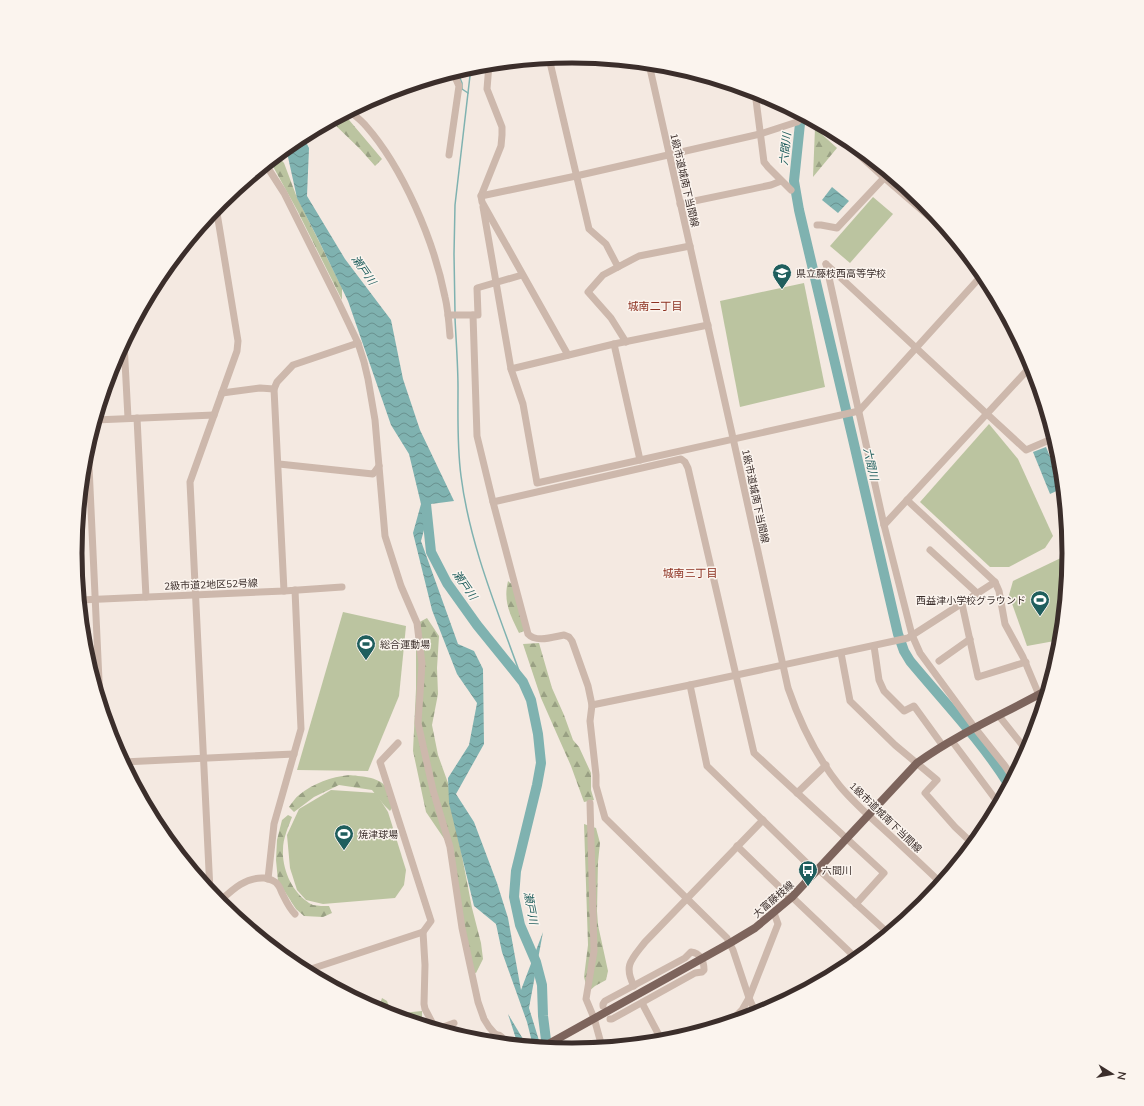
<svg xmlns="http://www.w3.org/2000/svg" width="1144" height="1106" font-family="'Nunito Sans','Noto Sans JP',sans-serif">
<defs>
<pattern id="forest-firs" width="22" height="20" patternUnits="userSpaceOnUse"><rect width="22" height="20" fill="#bbc4a0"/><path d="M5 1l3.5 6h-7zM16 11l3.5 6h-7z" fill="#99a083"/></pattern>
<pattern id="water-waves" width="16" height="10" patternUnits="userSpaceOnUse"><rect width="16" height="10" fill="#7fb2b0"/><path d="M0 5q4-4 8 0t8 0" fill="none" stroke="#69918f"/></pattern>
</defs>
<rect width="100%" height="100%" fill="#f4e9e1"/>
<g fill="#bbc4a0">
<path d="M873 197 893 214 850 263 830 246Z"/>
<path d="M804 283 825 387 740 407 720 301Z"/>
<path d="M989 424 1018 459 1053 536 1045 548 1009 567H990L920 502Z"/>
<path d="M1065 556 1069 557 1060 640 1027 646 1009 595 1013 581Z"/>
<path d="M343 612 406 626 399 696 368 771 297 770Z"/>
<path d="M331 790 376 793 388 812 406 870 404 885 395 898 323 904 306 900 297 890 290 868 287 835 299 809Z"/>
<path d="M382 998 387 1001 392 1014 422 1011V1024L378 1010Z"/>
</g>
<g fill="url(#forest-firs)">
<path d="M344 114 382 159 375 166 360 149 331 121Z"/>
<path d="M815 128 837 148 813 177Z"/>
<path d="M277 155 284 163 296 195 342 288V300L297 210 270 161Z"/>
<path d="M508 581 516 588 527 630 519 633C510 615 503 601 508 581Z"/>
<path d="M427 618 439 636 437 668 438 694 432 725 438 755 448 783 472 908 481 943 483 959 476 973 473 972 447 843 426 812 413 751 416 689V624Z"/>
<path d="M539 643 552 688 564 715 573 740 579 747 591 773V790L594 800 584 802 571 766 541 698 523 644Z"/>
<path d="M349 775C359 776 379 777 385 786 389 791 391 800 393 806L390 811 384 805 372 790 339 785 314 797 294 812 289 807C292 803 295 798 299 795 314 783 331 777 349 775Z"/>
<path d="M288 815 292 817C288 828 283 838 283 850 282 868 291 889 305 900 308 902 310 904 313 905 318 906 324 906 329 906L332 913 323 917 304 916 296 909 278 881 276 860 277 840 282 820Z"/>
<path d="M584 824 596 828 600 843 598 862 597 911 598 925 608 971 606 980 595 986 588 992 584 977 588 945Z"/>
</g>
<g fill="url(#water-waves)">
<path d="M303 136 309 148 307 196 345 259 391 320 403 379 420 430 454 501 431 504 421 541 458 644 474 651 483 669 484 744 456 794 474 822 497 883 508 918 521 990 543 932 529 1008 541 1047 533 1046 527 1022 502 952 496 924 474 906 449 803 448 778 469 745 477 703 457 674 432 610 413 533 421 504 409 454 391 425 348 301 318 239 297 198 286 148 296 140Z"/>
<path d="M832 187 849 201 838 213 822 200Z"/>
<path d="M1046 447 1063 488 1050 494 1033 452Z"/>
<path d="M508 1014 526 1044 527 1046 518 1045Z"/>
</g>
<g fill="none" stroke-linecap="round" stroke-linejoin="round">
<g stroke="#7fb2b0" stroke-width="1.5">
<path d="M457 71 462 83V89L468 93"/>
<path d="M455 312 454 254 455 205 471 67"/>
<path d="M455 318C456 341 458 364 458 388 458 417 457 446 461 476 470 547 499 614 523 682"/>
</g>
<g stroke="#7fb2b0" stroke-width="10">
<path d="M801 114 794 181 799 210C832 352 866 492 898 634L904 651 910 661C944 702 981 740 1009 785"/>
<path d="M426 504 431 552 447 583 477 625 523 682 531 700 538 734 541 763 537 785 516 871 514 897 520 925 536 962 542 985 543 1016 547 1048"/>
</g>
<g stroke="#cdb8ac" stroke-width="7">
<path d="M549 58 589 229 606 244 618 267 639 256 690 246"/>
<path d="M489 64 487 89 502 127V135L501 146 481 196 482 202 568 355"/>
<path d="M649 64 733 438 788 688C800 723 816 756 839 785 851 800 866 813 880 826 901 845 921 864 941 883"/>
<path d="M755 92 764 162 768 167 791 190"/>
<path d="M350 111C355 116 361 120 366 126 403 168 434 241 445 297 448 309 449 323 450 336"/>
<path d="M836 134 880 174 953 237"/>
<path d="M449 155 459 86 453 72"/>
<path d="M266 165 284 193 338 301 358 343 364 362 368 379 375 420 385 536 401 586 417 623 422 664 418 723 433 790 450 847 462 928 478 1002 484 1019 489 1027 496 1035 479 1041"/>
<path d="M481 196 576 176 760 134 797 122 804 116"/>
<path d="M680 204 771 185 781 181"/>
<path d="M483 207 511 369"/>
<path d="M817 225H821L837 228 884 178"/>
<path d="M826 264 884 525 912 635 920 653 975 728 1005 766 1013 778"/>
<path d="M826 264 987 414 1026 450 1054 438"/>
<path d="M618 267 603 275 588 292 611 318 626 342"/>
<path d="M448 315H473L477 436 493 502 528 634C536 643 553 637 564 635L569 637 572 641 588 686 592 705 590 721 596 775V786L605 818 727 938 733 950 749 998 756 1014"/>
<path d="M473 315H478L477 288 522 275"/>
<path d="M708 325 614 344 511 369 523 404 537 483 859 411 983 274"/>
<path d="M124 343 128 418"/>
<path d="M614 344 640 460"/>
<path d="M222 393 260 388 274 389"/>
<path d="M137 418 146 597"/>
<path d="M95 420 214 415"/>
<path d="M88 445 100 702"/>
<path d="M279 464 373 474 379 466"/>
<path d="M907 500 995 582 999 591 1005 624 1023 657 1039 695 1044 700"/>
<path d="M493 502 681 459 685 462 688 468 754 753 884 873 856 904"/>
<path d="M884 525 1032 365"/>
<path d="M930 550 977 593"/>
<path d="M284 591 274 389 277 382 293 365 358 343"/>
<path d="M80 600 284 591 342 587"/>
<path d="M962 604 978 677 1026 662"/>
<path d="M874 646 879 680 884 691 904 711 914 706 943 746"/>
<path d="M841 653 850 701 895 745 937 780 925 793 955 827 973 844"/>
<path d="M939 661 970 639"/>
<path d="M690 685 707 766 816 872"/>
<path d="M592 705 690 685 908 638 995 582"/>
<path d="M999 716 1027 751"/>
<path d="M952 741 999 804"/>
<path d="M123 762 294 754"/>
<path d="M797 793 826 765"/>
<path d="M590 803 594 951 586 999 594 1018 602 1047"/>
<path d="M737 846 791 898"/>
<path d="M818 869 888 933"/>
<path d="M268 879 274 824 301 729 295 590"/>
<path d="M210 891 190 482 237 351 238 341 216 207"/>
<path d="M792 897 857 959"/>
<path d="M219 902C232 890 245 877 264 878 269 879 275 880 278 885 280 887 281 891 282 893 286 901 289 908 295 914"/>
<path d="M423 932 425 965 424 1004 425 1009 435 1028"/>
<path d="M305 971 423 932 431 921 380 762 398 743"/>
<path d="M634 986C623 965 632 959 645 942L763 820"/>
<path d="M805 989 804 988 822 980 839 969 853 955"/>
<path d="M642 1003 662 1041"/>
<path d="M603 1006V1004L605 1001 685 958 691 952C700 953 704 961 704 970L702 972 695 973 612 1019H610"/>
<path d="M730 1022 742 1010 749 998 778 924 774 913"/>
<path d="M438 1029 454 1023"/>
<path d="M495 1042 494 1038 496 1035C501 1034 503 1039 505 1043"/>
</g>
<path stroke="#7d645c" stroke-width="8" d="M543 1047 730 943 755 928 792 897 917 763C957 734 1004 714 1047 690"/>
</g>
<defs>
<symbol id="school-pin" viewBox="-11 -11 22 30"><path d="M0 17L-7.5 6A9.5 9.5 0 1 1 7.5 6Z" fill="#1f5e5d" stroke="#fbf4ee"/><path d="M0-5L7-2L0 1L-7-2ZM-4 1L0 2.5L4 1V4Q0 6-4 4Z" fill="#fff"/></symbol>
<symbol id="stadium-pin" viewBox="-11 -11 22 30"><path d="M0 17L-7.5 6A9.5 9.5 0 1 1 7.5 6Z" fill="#1f5e5d" stroke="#fbf4ee"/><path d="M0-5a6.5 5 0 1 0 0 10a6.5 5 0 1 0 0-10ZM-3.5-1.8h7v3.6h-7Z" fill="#fff"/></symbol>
<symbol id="bus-pin" viewBox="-11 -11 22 30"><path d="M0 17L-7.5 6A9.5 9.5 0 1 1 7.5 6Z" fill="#1f5e5d" stroke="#fbf4ee"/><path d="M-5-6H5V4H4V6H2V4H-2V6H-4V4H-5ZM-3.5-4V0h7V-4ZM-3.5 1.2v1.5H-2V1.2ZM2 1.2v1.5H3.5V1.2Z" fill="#fff"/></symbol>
</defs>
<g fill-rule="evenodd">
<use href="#school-pin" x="771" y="262" width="22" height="30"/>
<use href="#stadium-pin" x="1029" y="589" width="22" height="30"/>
<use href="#stadium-pin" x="355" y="633" width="22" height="30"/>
<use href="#stadium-pin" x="333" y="823" width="22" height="30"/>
<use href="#bus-pin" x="797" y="859" width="22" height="30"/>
</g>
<g text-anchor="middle" stroke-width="3" stroke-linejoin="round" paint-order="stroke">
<g font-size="10" fill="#3b2e2b" stroke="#fbf4ee">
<text transform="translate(685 180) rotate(77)" y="4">1級市道城南下当間線</text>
<text transform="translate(756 496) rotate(78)" y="4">1級市道城南下当間線</text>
<text transform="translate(211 584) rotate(-2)" y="4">2級市道2地区52号線</text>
<text transform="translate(886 817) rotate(44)" y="4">1級市道城南下当間線</text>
<text transform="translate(773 899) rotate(-41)" y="4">大富藤枝線</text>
</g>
<g font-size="10" fill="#3b2e2b" stroke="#fbf4ee" text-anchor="start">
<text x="796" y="277">県立藤枝西高等学校</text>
<text x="1026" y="604" text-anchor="end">西益津小学校グラウンド</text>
<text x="380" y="648">総合運動場</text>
<text x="358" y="838">焼津球場</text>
<text x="822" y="874">六間川</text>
</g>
<g font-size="11" font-style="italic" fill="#1f5e5d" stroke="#fbf4ee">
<text transform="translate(785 149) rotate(-84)" y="4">六間川</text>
<text transform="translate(364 270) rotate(55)" y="4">瀬戸川</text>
<text transform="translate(871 464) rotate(77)" y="4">六間川</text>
<text transform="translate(465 585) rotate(55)" y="4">瀬戸川</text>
<text transform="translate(531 908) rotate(79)" y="4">瀬戸川</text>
</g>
<g font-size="11" fill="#8c3121" stroke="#fbf4ee">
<text x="655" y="310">城南二丁目</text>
<text x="690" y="577">城南三丁目</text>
</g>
</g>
<path d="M0 0H1144V1106H0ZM82 553a490 490 0 1 1 980 0a490 490 0 1 1-980 0Z" fill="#fbf4ee" fill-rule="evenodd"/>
<path fill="none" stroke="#3b2e2b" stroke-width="5" d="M82 553a490 490 0 1 1 980 0a490 490 0 1 1-980 0Z"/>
<g transform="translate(1112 1074) rotate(101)" stroke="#fbf4ee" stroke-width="3" paint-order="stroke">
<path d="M0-3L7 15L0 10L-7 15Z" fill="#3b2e2b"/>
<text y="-6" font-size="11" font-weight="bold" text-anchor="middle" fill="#3b2e2b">N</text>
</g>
</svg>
